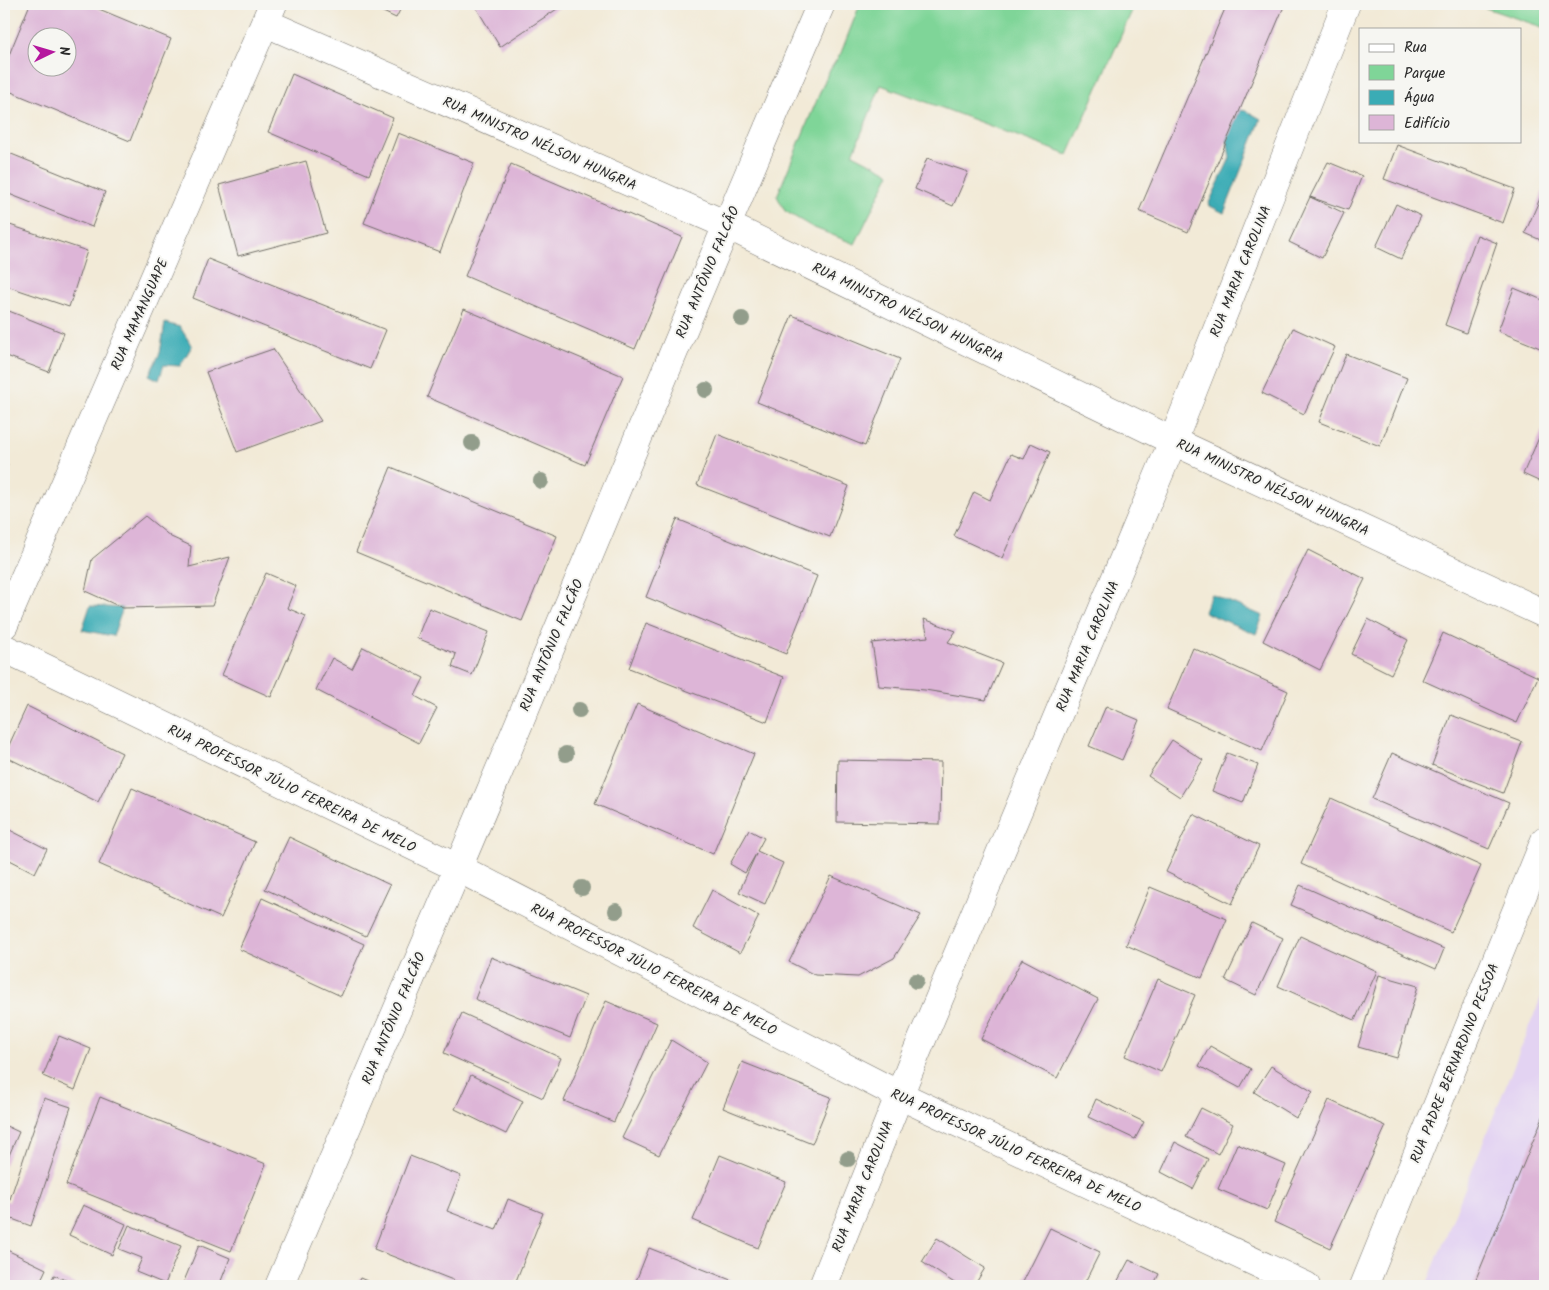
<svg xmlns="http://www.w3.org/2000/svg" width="1549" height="1290" font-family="Kalam,sans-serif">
<rect width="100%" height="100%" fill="#f6f6f2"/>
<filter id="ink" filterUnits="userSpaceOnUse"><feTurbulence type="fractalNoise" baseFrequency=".02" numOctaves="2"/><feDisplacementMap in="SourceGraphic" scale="10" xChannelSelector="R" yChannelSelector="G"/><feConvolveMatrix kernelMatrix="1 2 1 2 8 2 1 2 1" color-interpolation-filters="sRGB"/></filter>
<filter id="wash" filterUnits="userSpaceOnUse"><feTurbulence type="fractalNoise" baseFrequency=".0096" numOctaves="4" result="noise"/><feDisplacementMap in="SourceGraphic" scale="20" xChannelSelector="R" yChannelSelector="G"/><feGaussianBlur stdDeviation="1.12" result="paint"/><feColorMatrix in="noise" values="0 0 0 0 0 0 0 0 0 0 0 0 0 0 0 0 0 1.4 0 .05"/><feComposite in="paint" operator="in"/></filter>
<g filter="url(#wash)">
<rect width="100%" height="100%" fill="#f2ead7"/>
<path fill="#e3d3f2" d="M1545 987V1286H1426Z"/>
<g fill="#7fd598" stroke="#558062">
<path d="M860 4H1135L1068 155 881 85 853 154 890 173 855 244 812 227 785 211 777 196 828 73 841 53Z"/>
<path d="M1474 4H1545V28Z"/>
</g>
<g fill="#3aacb5" stroke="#326c70">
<path d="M1240 110 1247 111 1261 119 1224 213 1208 205 1230 158 1227 139Z"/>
<path d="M165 323 180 327 192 346 180 366 164 365 159 380 149 375 160 353Z"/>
<path d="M1211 594 1263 616 1256 634 1204 612Z"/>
<path d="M90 606 123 608 113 636 82 630Z"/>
</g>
<g id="blocks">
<g fill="#ddb5d7" fill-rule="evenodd">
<path d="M30 4H87L171 39 130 141 4 89V67ZM38 38H68V68H38Z"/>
<path d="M366 4H403L396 18Z"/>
<path d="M474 4H558L560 7 500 47Z"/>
<path d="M1227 4H1285L1188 232 1139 211Z"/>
<path d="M292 74 393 118 369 175 268 132Z"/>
<path d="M398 133 474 163 440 252 364 223Z"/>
<path d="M1397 145 1515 189 1503 223 1384 179Z"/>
<path d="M4 151 105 192 92 227 4 192Z"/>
<path d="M927 158 968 172 953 206 915 189Z"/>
<path d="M306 161 326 233 238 256 219 185Z"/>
<path d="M1328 162 1362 176 1348 210 1310 197Z"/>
<path d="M511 164 682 237 635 349 465 276Z"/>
<path d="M1545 187V242L1525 233Z"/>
<path d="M1310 197 1344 213 1322 258 1289 242Z"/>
<path d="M1396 204 1421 216 1401 259 1376 247Z"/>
<path d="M4 223 87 251 69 307 4 285Z"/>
<path d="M1477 235 1497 243 1466 333 1445 325Z"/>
<path d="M208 259 386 330 370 369 193 298Z"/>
<path d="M1514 288 1545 301V350L1498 331Z"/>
<path d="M4 309 64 333 49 372 4 355Z"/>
<path d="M464 309 623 376 585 465 427 397Z"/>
<path d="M792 315 900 359 865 446 757 402Z"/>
<path d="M1293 328 1335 347 1304 414 1262 393Z"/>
<path d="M273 349 321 421 237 452 206 372Z"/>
<path d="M1346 354 1407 378 1380 446 1319 422Z"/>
<path d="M1545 424V484L1523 474Z"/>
<path d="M717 434 849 486 830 537 697 485Z"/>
<path d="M1031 443 1050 452 1002 558 954 536 974 492 990 500 1011 454 1024 459Z"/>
<path d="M4 463 8 465 4 475Z"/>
<path d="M391 467 557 536 522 621 356 552Z"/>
<path d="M145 516 171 537 191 546 189 567 230 557 212 606 123 608 85 591 92 559Z"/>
<path d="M677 519 817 576 786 654 646 597Z"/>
<path d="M1308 550 1365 579 1320 670 1263 641Z"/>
<path d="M266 573 296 586 287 608 306 616 271 697 222 675Z"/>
<path d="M429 608 489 632 472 675 452 667 456 654 417 638Z"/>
<path d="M924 619 956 631 948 642 1002 663 986 700 925 690 879 686 872 643 928 637Z"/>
<path d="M1368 619 1408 640 1391 674 1351 654Z"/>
<path d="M646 623 784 677 767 722 629 668Z"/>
<path d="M1443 633 1538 677 1517 723 1422 680Z"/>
<path d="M363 647 424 678 415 696 437 708 419 743 316 690 332 658 352 669Z"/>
<path d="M1193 648 1288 691 1262 751 1167 709Z"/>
<path d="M637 704 754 754 713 854 595 804Z"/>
<path d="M27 706 122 753 98 802 4 756Z"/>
<path d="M1106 706 1139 720 1122 760 1089 746Z"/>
<path d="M1451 715 1522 742 1503 793 1432 765Z"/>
<path d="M1172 740 1203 760 1180 797 1148 776Z"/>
<path d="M1227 753 1258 765 1243 803 1212 791Z"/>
<path d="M1392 753 1509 803 1489 849 1372 799Z"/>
<path d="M838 760 941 762 940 824 837 822Z"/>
<path d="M132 788 255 842 221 918 99 864Z"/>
<path d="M1331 798 1481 866 1451 932 1301 864Z"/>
<path d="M1193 814 1259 846 1232 904 1166 872Z"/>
<path d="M4 827 47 849 35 873 4 857Z"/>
<path d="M749 830 764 838 757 851 783 863 765 904 739 892 756 854 745 873 730 864Z"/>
<path d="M289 837 390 885 366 936 265 889Z"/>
<path d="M831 876 921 915 894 958 858 977 815 975 789 962Z"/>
<path d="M1300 885 1444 949 1436 969 1291 905Z"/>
<path d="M1150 887 1227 919 1202 978 1126 945Z"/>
<path d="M712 890 759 916 740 953 693 928Z"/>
<path d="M262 898 364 944 341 996 239 949Z"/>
<path d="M1252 923 1283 938 1256 995 1225 980Z"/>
<path d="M1300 936 1377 971 1355 1020 1278 986Z"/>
<path d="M491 957 586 996 570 1038 475 999Z"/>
<path d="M1022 959 1098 999 1057 1078 981 1039Z"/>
<path d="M1379 975 1418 986 1397 1058 1358 1047Z"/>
<path d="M1158 979 1195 995 1161 1072 1125 1056Z"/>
<path d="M606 1001 657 1023 614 1122 564 1101Z"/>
<path d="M462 1013 561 1058 543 1098 444 1053Z"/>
<path d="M59 1036 91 1049 75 1090 43 1076Z"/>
<path d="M671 1040 707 1062 659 1155 622 1138Z"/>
<path d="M1210 1046 1251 1069 1240 1088 1199 1066Z"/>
<path d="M742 1062 831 1097 812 1144 723 1108Z"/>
<path d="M1271 1066 1313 1092 1296 1118 1254 1092Z"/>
<path d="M471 1075 523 1101 506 1134 455 1109Z"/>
<path d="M100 1097 266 1164 231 1251 66 1185Z"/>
<path d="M44 1098 71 1107 31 1226 4 1216V1200L9 1202Z"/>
<path d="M1096 1099 1144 1122 1135 1139 1088 1117Z"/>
<path d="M1329 1100 1386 1126 1330 1248 1274 1222Z"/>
<path d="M1201 1108 1233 1124 1218 1154 1186 1137Z"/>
<path d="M1545 1112V1271L1539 1286H1473Z"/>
<path d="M4 1125 19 1132 4 1167Z"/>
<path d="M1175 1142 1208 1159 1193 1189 1161 1172Z"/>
<path d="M1237 1144 1286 1165 1267 1210 1218 1189Z"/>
<path d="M720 1155 786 1182 758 1248 693 1220Z"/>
<path d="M410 1156 461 1176 447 1211 496 1230 508 1199 543 1213 514 1286H468L374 1249Z"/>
<path d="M83 1205 126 1224 112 1255 69 1235Z"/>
<path d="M129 1225 181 1246 165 1284 136 1272 142 1258 119 1249Z"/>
<path d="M1050 1228 1100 1252 1083 1286H1021Z"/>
<path d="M937 1238 985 1268 974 1286H959L922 1262Z"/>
<path d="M199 1245 230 1258 219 1286H182Z"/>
<path d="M649 1248 746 1286H634Z"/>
<path d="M5 1249 46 1269 38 1286H4Z"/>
<path d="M1129 1260 1159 1274 1153 1286H1115Z"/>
<path d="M54 1275 79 1286H49Z"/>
<path d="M360 1278 379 1286H356Z"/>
</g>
</g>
</g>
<g filter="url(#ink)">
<use href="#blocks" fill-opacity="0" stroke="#716e67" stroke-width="1"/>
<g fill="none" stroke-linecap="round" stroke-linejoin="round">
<defs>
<g id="minor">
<path d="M266 23 727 225 1173 441 1545 614"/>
<path d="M4 625 273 4"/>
<path d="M4 648 458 868 899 1095 1306 1286"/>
<path d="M823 1286 913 1061 1173 441 1346 4"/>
<path d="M1364 1286 1545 840"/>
</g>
<path id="major" d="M279 1286C338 1146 398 1007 458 868 580 581 697 291 821 4"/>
</defs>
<use href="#minor" stroke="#716e67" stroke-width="29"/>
<use href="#major" stroke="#716e67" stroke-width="29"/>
<use href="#minor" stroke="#fff" stroke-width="28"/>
<use href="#major" stroke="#fff" stroke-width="28"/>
</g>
<g fill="#929d8b">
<circle cx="742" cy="319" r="8"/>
<circle cx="706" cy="390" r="8"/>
<circle cx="472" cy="443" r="8"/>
<circle cx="541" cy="481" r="8"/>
<circle cx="579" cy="710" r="8"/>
<circle cx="566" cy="754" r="8"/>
<circle cx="582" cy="888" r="8"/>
<circle cx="616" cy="911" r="8"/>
<circle cx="916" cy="981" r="8"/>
<circle cx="848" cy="1159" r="8"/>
</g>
</g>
<g text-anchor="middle" stroke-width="4" stroke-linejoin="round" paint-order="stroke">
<g font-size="14" fill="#2b2b2b" stroke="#f6f6f2">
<text transform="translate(540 143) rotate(24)" y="5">RUA MINISTRO NÉLSON HUNGRIA</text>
<text transform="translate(1240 271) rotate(-68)" y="5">RUA MARIA CAROLINA</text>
<text transform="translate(707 272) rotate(-67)" y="5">RUA ANTÔNIO FALCÃO</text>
<text transform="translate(908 312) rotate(26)" y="5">RUA MINISTRO NÉLSON HUNGRIA</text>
<text transform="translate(139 314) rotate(-66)" y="5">RUA MAMANGUAPE</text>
<text transform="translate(1273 487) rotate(25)" y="5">RUA MINISTRO NÉLSON HUNGRIA</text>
<text transform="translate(551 645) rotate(-67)" y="5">RUA ANTÔNIO FALCÃO</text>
<text transform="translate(1087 646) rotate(-67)" y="5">RUA MARIA CAROLINA</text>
<text transform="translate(292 788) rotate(26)" y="5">RUA PROFESSOR JÚLIO FERREIRA DE MELO</text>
<text transform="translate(654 969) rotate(27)" y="5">RUA PROFESSOR JÚLIO FERREIRA DE MELO</text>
<text transform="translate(393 1018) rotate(-67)" y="5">RUA ANTÔNIO FALCÃO</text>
<text transform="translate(1454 1063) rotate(-68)" y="5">RUA PADRE BERNARDINO PESSOA</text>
<text transform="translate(1016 1150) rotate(25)" y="5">RUA PROFESSOR JÚLIO FERREIRA DE MELO</text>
<text transform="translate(862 1186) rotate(-68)" y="5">RUA MARIA CAROLINA</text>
</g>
</g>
<rect width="1549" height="1290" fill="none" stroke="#f6f6f2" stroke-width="20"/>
<rect x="1359" y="28" width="162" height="115" fill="#f6f6f2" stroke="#a5a5a2"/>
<rect x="1369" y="44" width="25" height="8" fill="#ffffff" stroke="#a5a5a2"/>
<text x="1404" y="52" font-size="15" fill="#2b2b2b">Rua</text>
<rect x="1369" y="65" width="25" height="15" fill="#7fd598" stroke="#a5a5a2"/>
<text x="1404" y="78" font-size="15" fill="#2b2b2b">Parque</text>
<rect x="1369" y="90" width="25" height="15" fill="#3aacb5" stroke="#a5a5a2"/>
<text x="1404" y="102" font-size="15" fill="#2b2b2b">Água</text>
<rect x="1369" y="115" width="25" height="15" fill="#ddb5d7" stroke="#a5a5a2"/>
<text x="1404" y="128" font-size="15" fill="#2b2b2b">Edifício</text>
<g transform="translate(52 52) rotate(85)"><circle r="24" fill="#f6f6f2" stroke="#a5a5a2"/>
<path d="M0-4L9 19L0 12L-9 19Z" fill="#b5179e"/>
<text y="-8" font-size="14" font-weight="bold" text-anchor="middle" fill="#2b2b2b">N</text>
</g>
</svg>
